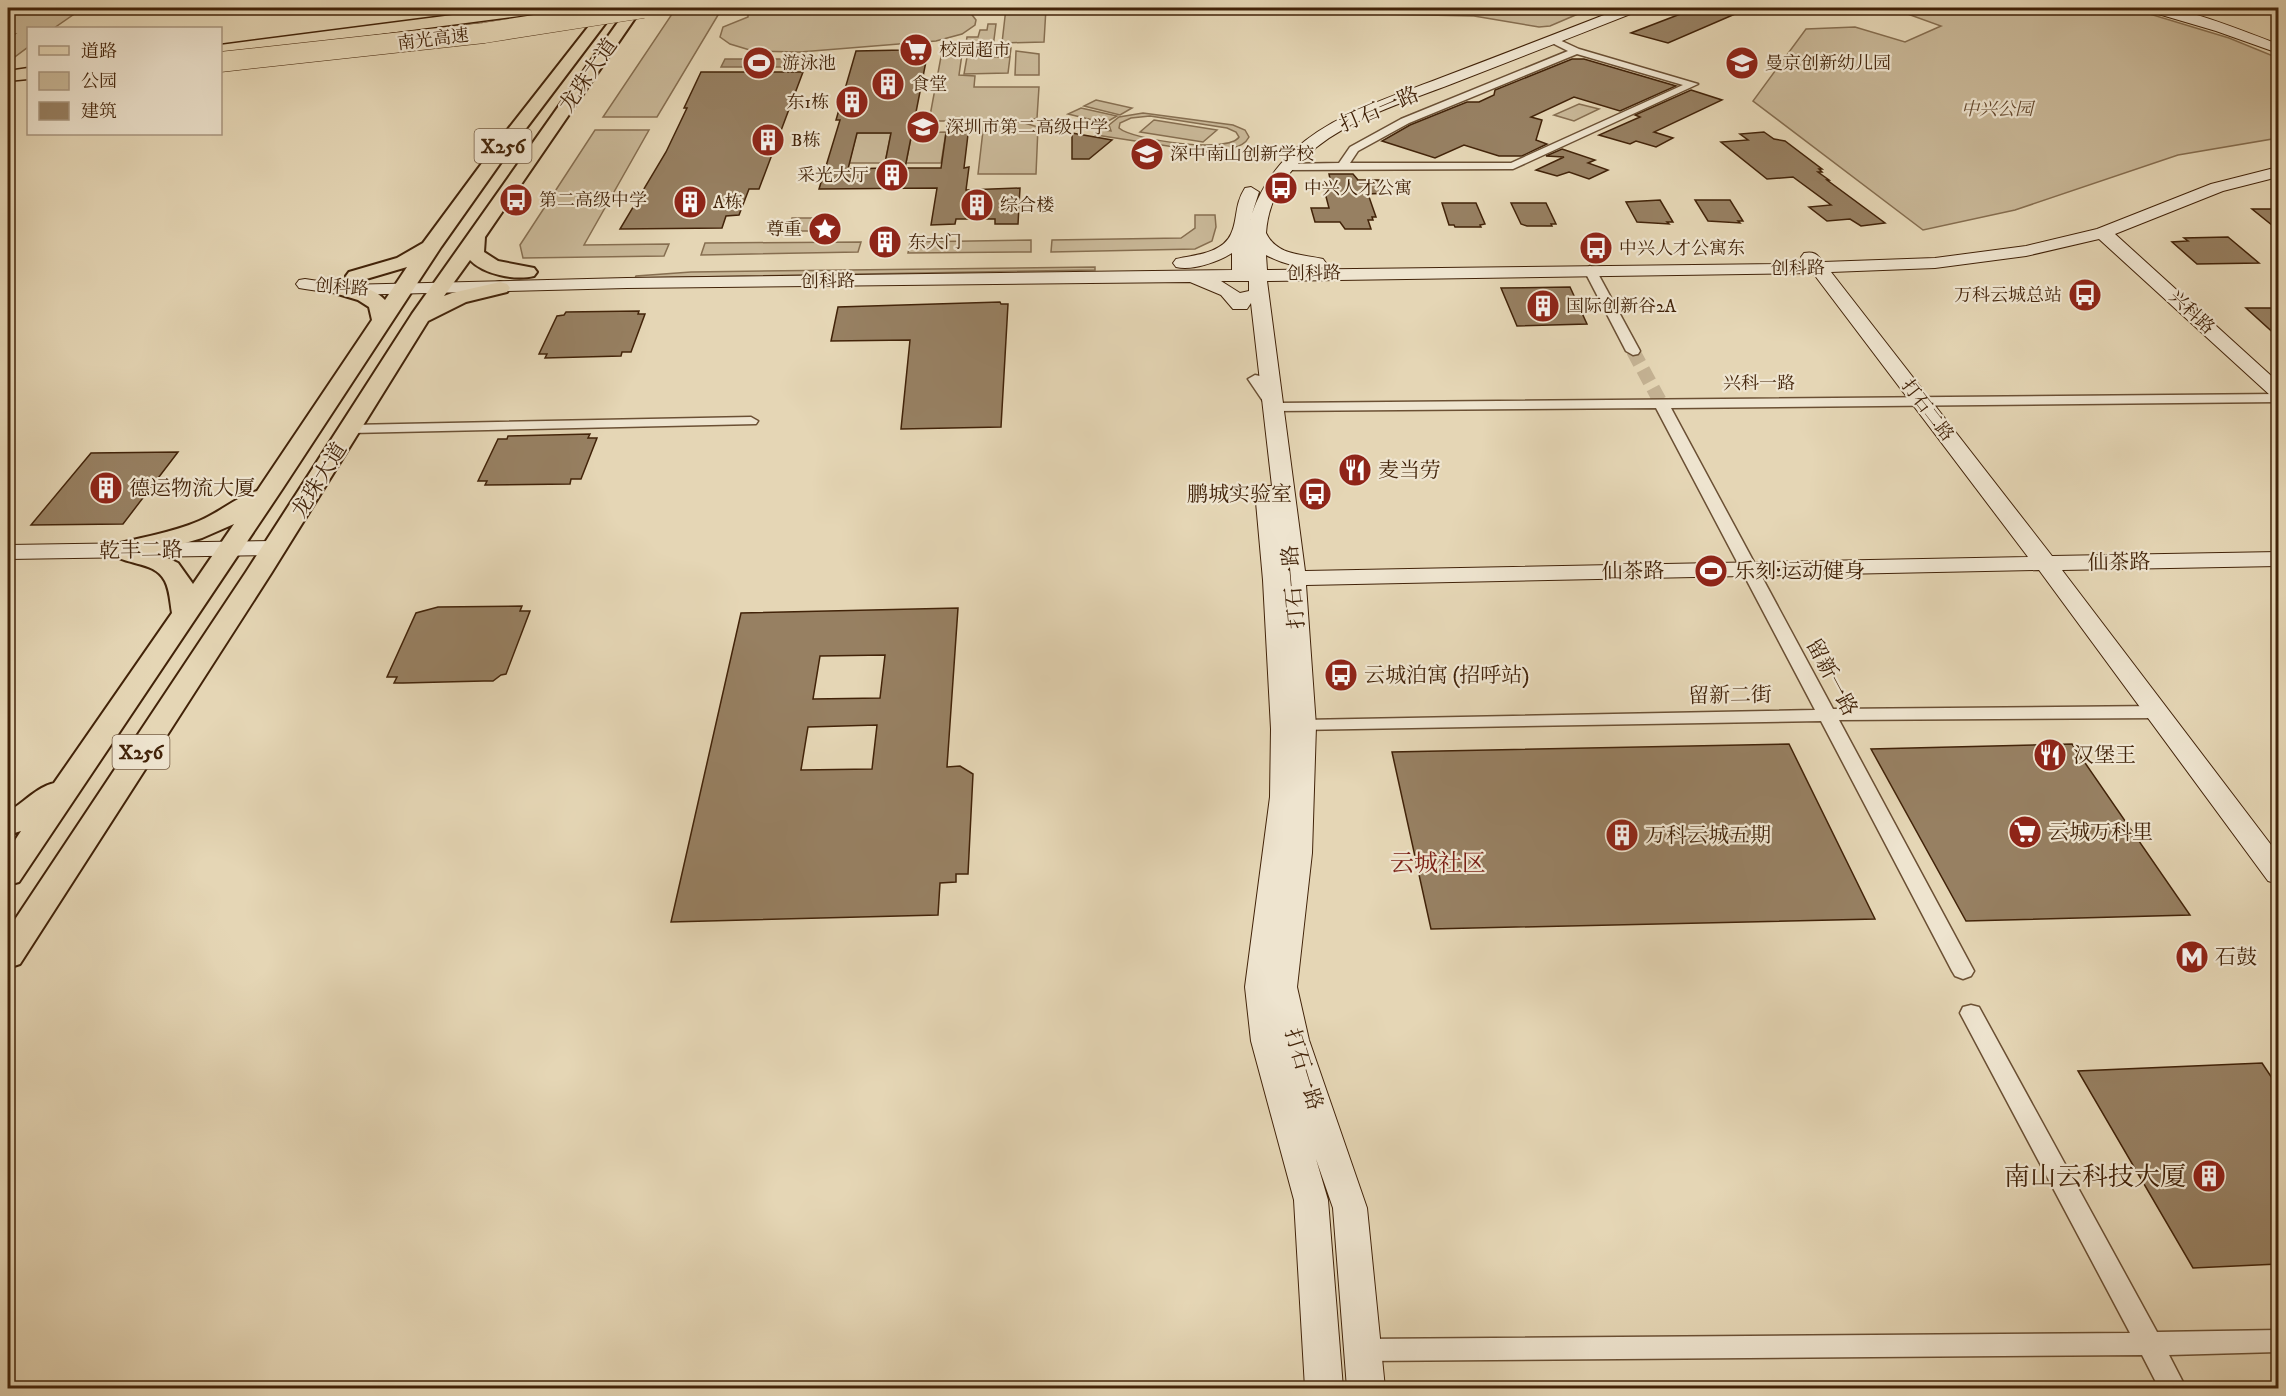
<svg xmlns="http://www.w3.org/2000/svg" width="2286" height="1396" font-family="'IM FELL DW Pica','Noto Serif SC',serif">
<rect width="100%" height="100%" fill="#e5d6b5"/>
<filter id="stains"><feTurbulence type="fractalNoise" baseFrequency=".00333" numOctaves="4"/><feColorMatrix values="0 0 0 0 .2 0 0 0 0 .09 0 0 0 0 .02 0 0 0 .5 -.17"/></filter>
<radialGradient id="worn" r=".72"><stop offset=".6" stop-color="#630" stop-opacity="0"/><stop offset="1" stop-color="#630" stop-opacity=".3"/></radialGradient>
<g fill="#c9b898" stroke="#866e50" stroke-width="1.5" fill-rule="evenodd">
<path d="M8 8H83L54 28H28V47L8 62V40L15 34 8 35Z"/>
<path d="M681 8H759L721 10 657 117H603L674 11Z"/>
<path d="M839 8H959L969 11 976 20 975 25 962 34 936 41 800 52 753 51 730 44 720 37 723 27 748 17V14Z"/>
<path d="M1006 8H1046L1044 42 1002 43Z"/>
<path d="M1351 8H1592L1550 26 1539 27 1474 16 1376 14Z"/>
<path d="M1891 8H2130L2229 38 2278 58V138L2178 155 2015 210 1923 230 1753 101 1806 29 1855 27 1905 42 1941 26Z"/>
<path d="M988 24H996L993 47H963L959 75 975 76 974 87H1039L1037 118 1029 121H929L943 46 966 44 967 37H978L980 30H987Z"/>
<path d="M1011 48 1010 56H967L968 49Z"/>
<path d="M1016 51 1039 54V75H1015Z"/>
<path d="M967 57H1010L1008 73 964 74Z"/>
<path d="M1096 100 1132 108 1120 115 1084 106Z"/>
<path d="M1579 104 1599 109 1574 121 1554 115Z"/>
<path d="M1081 108 1117 116 1105 123 1068 114Z"/>
<path d="M1143 113 1233 125 1245 130 1249 137C1243 149 1229 146 1220 154L1096 135 1102 130 1111 131 1109 125 1119 117ZM1150 116 1227 128 1236 132 1239 137C1229 154 1132 140 1119 128L1120 123 1131 118Z"/>
<path d="M1154 120 1217 130 1203 142 1140 132Z"/>
<path d="M984 122H1021L1038 127 1036 174H978Z"/>
<path d="M595 130H649L584 245 669 244 664 256 523 258 520 245Z"/>
<path d="M946 132 941 163H906L912 133Z"/>
<path d="M857 133H891L885 163H849Z"/>
<path d="M1195 215H1215L1216 227 1212 241 1195 249 1051 252 1052 240 1181 238 1195 228Z"/>
<path d="M792 218H832L828 231H789Z"/>
<path d="M1031 240V252L908 253 910 242Z"/>
<path d="M861 242 858 252 701 255 705 243Z"/>
<path d="M1095 267V270L635 278 636 276 691 272Z"/>
</g>
<path fill="#ae997b" stroke="#836a4d" stroke-width="1.5" d="M725 59H797L794 67H721Z"/>
<g fill="#978062" stroke="#422309" stroke-width="1.5" fill-rule="evenodd">
<path d="M1696 8H1749L1668 43 1631 33Z"/>
<path d="M929 46 905 168H941L947 126H969L964 168 969 167 966 190 1020 188 1018 224H995V219H956L955 224 931 225 937 188 819 189 840 120H836L856 51 904 50 905 47ZM857 133H891L884 168 848 169Z"/>
<path d="M1572 59H1584L1676 86 1620 111 1574 97 1531 117 1542 120 1536 140 1547 144 1522 156H1499L1464 145 1435 158 1382 141 1410 125 1467 102H1479L1494 95 1495 90Z"/>
<path d="M701 72H803L759 189H749L739 215 726 216 722 228 620 229 666 152 687 108H684Z"/>
<path d="M1691 90 1722 100 1654 132 1673 138 1656 147 1636 141 1630 144 1599 135 1640 117 1635 115Z"/>
<path d="M1764 132 1774 139 1785 141 1822 169H1819L1822 172H1818L1829 180H1827L1885 223 1861 226 1850 219 1827 221 1809 207 1831 205 1793 177 1767 179 1721 142 1748 140 1740 134Z"/>
<path d="M1072 133 1112 140 1089 159H1072Z"/>
<path d="M1562 149 1595 160 1588 163 1608 170 1589 179 1569 172 1557 176 1536 170 1564 157 1546 156Z"/>
<path d="M1329 174H1353L1358 180H1382L1387 193 1368 194 1376 217H1372L1373 220H1368L1371 229H1345L1340 222H1315L1311 208H1329L1323 185 1331 183Z"/>
<path d="M1660 200 1673 222H1667L1669 224 1637 222 1626 202Z"/>
<path d="M1695 200H1730L1743 221H1738L1740 223 1708 221Z"/>
<path d="M1442 203H1476L1485 224 1480 225 1481 227H1455L1454 225H1449Z"/>
<path d="M1511 203H1546L1556 224H1551L1552 226H1527L1521 224Z"/>
<path d="M2252 209H2278V230Z"/>
<path d="M2228 237 2259 263 2197 264 2172 242 2188 241 2184 238Z"/>
<path d="M1570 287 1587 324 1517 326 1501 288Z"/>
<path d="M1000 302 1001 304H1008L1001 427 901 429 910 340 831 341 838 307Z"/>
<path d="M2246 308H2278V337Z"/>
<path d="M639 311 638 314H645L631 352H622L621 356 545 358 547 354H539L557 316 564 315 566 312Z"/>
<path d="M590 434 588 438H597L581 479H571L570 484 485 485 487 481H478L498 439H507L508 436Z"/>
<path d="M178 452 123 524 31 525 91 453Z"/>
<path d="M522 606 520 611H530L506 674 501 675 493 681H484L403 683H394L397 677H387L416 613 438 607Z"/>
<path d="M958 608 947 767 960 766 973 774 968 874H956V882L940 883 938 915 671 922 741 613ZM885 655 880 698 813 699 820 656ZM877 725 872 769 801 770 808 727Z"/>
<path d="M1789 744 1875 919 1431 929 1392 752Z"/>
<path d="M2072 744 2190 915 1966 921 1871 749Z"/>
<path d="M2262 1063 2278 1087V1264L2193 1268 2078 1071Z"/>
</g>
<g fill="none" stroke-linecap="round" stroke-linejoin="round">
<path stroke="#c4b293" stroke-width="14" stroke-dasharray="14 7" stroke-linecap="butt" d="M1633 351 1661 403"/>
<defs>
<g id="street">
<path d="M1553 37 1579 49 1698 84 1513 169 1286 170 1280 167 1286 164 1339 163 1350 147 1401 119 1568 51 1550 42 1548 40ZM1577 54 1683 85 1511 163H1350L1358 151 1409 123Z"/>
<path d="M1590 266 1596 270 1640 351 1638 354 1633 355 1626 351 1584 270Z"/>
<path d="M1255 375 1260 376 1278 403 2278 394V402L1671 408 1833 709 2158 706 2164 708 2167 712 2164 716 2158 718 1839 720 1974 971 1971 976 1963 979 1955 976 1952 971 1821 721 1297 730 1294 726 1297 722 1303 720 1815 710 1656 408 1274 411 1269 410 1248 379Z"/>
<path d="M751 417 758 421 756 424 351 433 344 429 351 425Z"/>
<path d="M1971 1005 1979 1007 2157 1332 2278 1330V1352L2169 1355 2186 1388H2159L2142 1355 1362 1361 1353 1358 1349 1350 1353 1342 1362 1339 2130 1333 1960 1013 1963 1007Z"/>
</g>
<g id="secondary">
<path d="M1622 8H1640L1638 11C1577 35 1516 59 1454 83 1403 103 1345 119 1304 158 1282 178 1268 203 1266 233 1277 256 1302 254 1323 259L1326 263 1323 267C1306 271 1281 263 1266 255L1267 270 1779 264 1805 263 1801 257 1804 253C1814 251 1817 254 1823 262L1935 258 2026 246 2097 229 2211 184 2278 167V177L2223 191 2115 234 2278 382V398L2271 396 2099 239 2026 256 1935 268 1831 272 2052 556 2278 552V566L2062 570 2278 854V884L2268 881 2039 570 1306 585 1316 726 1312 853 1297 987 1309 1040 1367 1208 1385 1388H1347L1333 1208 1316 1159 1328 1200 1343 1388H1305L1294 1200 1251 1041 1245 987 1270 797 1271 729 1263 580 1255 491 1258 486H1272L1251 303 1247 309H1233L1221 295 1190 282 627 288 345 295 305 289 299 288 296 284 299 280 305 279 345 285 627 278 1232 270V253C1218 262 1192 271 1176 267L1173 263 1176 259C1193 255 1222 254 1231 234 1238 220 1234 205 1245 188L1251 187 1259 192 1250 220C1258 193 1272 171 1293 151 1334 113 1392 97 1443 77 1503 54 1563 31 1622 8ZM1813 273 2028 557 1305 571 1267 281ZM1221 281H1249V291L1240 293Z"/>
<path d="M2146 8C2182 4 2244 32 2278 44V53L2216 31 2148 11Z"/>
<path d="M275 541 283 543 286 548 283 553 275 555 8 559V545Z"/>
</g>
<g id="primary">
<path d="M603 8H617L506 155 441 247 283 488 19 882 8 885V851L21 831 8 835V812C23 803 37 787 54 783L172 613C170 602 170 591 165 581 154 559 121 567 109 550L113 545C142 537 171 533 199 521 219 513 237 496 257 491L372 320 369 307 358 300 338 294 335 290 338 286C353 282 375 289 385 300L407 267 356 282 349 280 346 276 349 272 397 258 423 243 494 147ZM234 524 193 584 178 563 155 552 202 538Z"/>
<path d="M628 8H642L485 237 484 252 498 261 534 268 537 272 534 276C515 281 483 274 470 260L444 296 452 293 500 282 507 284 510 288 507 292 466 302 428 321 272 572 20 964 8 968V930L246 572 412 314Z"/>
</g>
<g id="highway">
<path d="M507 8H552L549 12 543 13 220 55V45Z"/>
<path d="M28 68V79L8 81V71Z"/>
</g>
</defs>
<use href="#street" stroke="#6b5034" stroke-width="3"/>
<use href="#secondary" stroke="#422309" stroke-width="2"/>
<use href="#primary" stroke="#422309" stroke-width="4"/>
<use href="#highway" stroke="#422309" stroke-width="3"/>
<use href="#street" fill="#eee4cf" fill-rule="evenodd"/>
<use href="#secondary" fill="#eee4cf" fill-rule="evenodd"/>
<use href="#primary" fill="#e5d6b5" fill-rule="evenodd"/>
<use href="#highway" fill="#e5d6b5" fill-rule="evenodd"/>
<defs>
<path id="highway-bridge" d="M220 62 484 33 643 8"/>
</defs>
<use href="#highway-bridge" stroke="#422309" stroke-width="21" stroke-linecap="butt"/>
<use href="#highway-bridge" stroke="#e5d6b5" stroke-width="20"/>
</g>
<defs>
<symbol id="supermarket-disc" viewBox="-11 -11 22 22"><circle r="9.5" fill="#8f2418" stroke="#eee4cf"/><path d="M-6-5.5h2.5l.6 2H6L4.5 2H-2.5L-4.4-4H-6ZM-1.5 3.2a1.3 1.3 0 1 0 .1 0ZM3 3.2a1.3 1.3 0 1 0 .1 0Z" fill="#fff"/></symbol>
<symbol id="stadium-disc" viewBox="-11 -11 22 22"><circle r="9.5" fill="#8f2418" stroke="#eee4cf"/><path d="M0-5a6.5 5 0 1 0 0 10a6.5 5 0 1 0 0-10ZM-3.5-1.8h7v3.6h-7Z" fill="#fff"/></symbol>
<symbol id="school-disc" viewBox="-11 -11 22 22"><circle r="9.5" fill="#8f2418" stroke="#eee4cf"/><path d="M0-5L7-2L0 1L-7-2ZM-4 1L0 2.5L4 1V4Q0 6-4 4Z" fill="#fff"/></symbol>
<symbol id="building-disc" viewBox="-11 -11 22 22"><circle r="9.5" fill="#8f2418" stroke="#eee4cf"/><path d="M-4-6H4V6H1V3H-1V6H-4ZM-2.5-4.3h1.7v1.8h-1.7ZM.8-4.3h1.7v1.8H.8ZM-2.5-1h1.7V.8h-1.7ZM.8-1h1.7V.8H.8Z" fill="#fff"/></symbol>
<symbol id="bus-disc" viewBox="-11 -11 22 22"><circle r="9.5" fill="#8f2418" stroke="#eee4cf"/><path d="M-5-6H5V4H4V6H2V4H-2V6H-4V4H-5ZM-3.5-4V0h7V-4ZM-3.5 1.2v1.5H-2V1.2ZM2 1.2v1.5H3.5V1.2Z" fill="#fff"/></symbol>
<symbol id="sight-disc" viewBox="-11 -11 22 22"><circle r="9.5" fill="#8f2418" stroke="#eee4cf"/><path d="M0-6L1.8-2.2L6-1.7L2.9 1.2L3.7 5.4L0 3.3L-3.7 5.4L-2.9 1.2L-6-1.7L-1.8-2.2Z" fill="#fff"/></symbol>
<symbol id="restaurant-disc" viewBox="-11 -11 22 22"><circle r="9.5" fill="#8f2418" stroke="#eee4cf"/><path d="M-5-6h1v4h1v-4h1v4h1v-4h1v5L-1.5 .5V6h-2V.5L-5-1ZM5-6V6H3V1.5H1.5Q1.5-4 5-6Z" fill="#fff"/></symbol>
<symbol id="metro-disc" viewBox="-11 -11 22 22"><circle r="9.5" fill="#8f2418" stroke="#eee4cf"/><path d="M-5.5 5V-5H-3L0 0L3-5H5.5V5H3V-.5L0 4L-3-.5V5Z" fill="#fff"/></symbol>
</defs>
<g fill-rule="evenodd">
<use href="#supermarket-disc" x="897" y="31" width="38" height="38"/>
<use href="#stadium-disc" x="740" y="44" width="38" height="38"/>
<use href="#school-disc" x="1723" y="44" width="38" height="38"/>
<use href="#building-disc" x="869" y="65" width="38" height="38"/>
<use href="#building-disc" x="833" y="83" width="38" height="38"/>
<use href="#school-disc" x="904" y="108" width="38" height="38"/>
<use href="#building-disc" x="749" y="121" width="38" height="38"/>
<use href="#school-disc" x="1128" y="135" width="38" height="38"/>
<use href="#building-disc" x="873" y="156" width="38" height="38"/>
<use href="#bus-disc" x="1262" y="169" width="38" height="38"/>
<use href="#bus-disc" x="497" y="181" width="38" height="38"/>
<use href="#building-disc" x="671" y="183" width="38" height="38"/>
<use href="#building-disc" x="958" y="186" width="38" height="38"/>
<use href="#sight-disc" x="806" y="210" width="38" height="38"/>
<use href="#building-disc" x="866" y="223" width="38" height="38"/>
<use href="#bus-disc" x="1577" y="229" width="38" height="38"/>
<use href="#bus-disc" x="2066" y="276" width="38" height="38"/>
<use href="#building-disc" x="1524" y="287" width="38" height="38"/>
<use href="#restaurant-disc" x="1336" y="451" width="38" height="38"/>
<use href="#building-disc" x="87" y="469" width="38" height="38"/>
<use href="#bus-disc" x="1296" y="475" width="38" height="38"/>
<use href="#stadium-disc" x="1692" y="552" width="38" height="38"/>
<use href="#bus-disc" x="1322" y="656" width="38" height="38"/>
<use href="#restaurant-disc" x="2031" y="736" width="38" height="38"/>
<use href="#supermarket-disc" x="2006" y="813" width="38" height="38"/>
<use href="#building-disc" x="1603" y="816" width="38" height="38"/>
<use href="#metro-disc" x="2173" y="938" width="38" height="38"/>
<use href="#building-disc" x="2190" y="1157" width="38" height="38"/>
</g>
<g text-anchor="middle" stroke-width="4.5" stroke-linejoin="round" paint-order="stroke">
<g font-size="18" fill="#422309" stroke="#eee4cf">
<text transform="translate(433 39) rotate(-7)" y="6">南光高速</text>
<text transform="translate(1798 268) rotate(-1)" y="6">创科路</text>
<text transform="translate(1314 273) rotate(-1)" y="6">创科路</text>
<text transform="translate(828 281) rotate(-1)" y="6">创科路</text>
<text transform="translate(342 287) rotate(4)" y="6">创科路</text>
<text transform="translate(2192 312) rotate(43)" y="6">兴科路</text>
<text x="1759" y="389">兴科一路</text>
<text transform="translate(1928 410) rotate(52)" y="6">打石二路</text>
</g>
<g font-size="18" fill="#422309" stroke="#eee4cf" text-anchor="start">
<text x="939" y="56">校园超市</text>
<text x="782" y="69">游泳池</text>
<text x="1765" y="69">曼京创新幼儿园</text>
<text x="911" y="90">食堂</text>
<text x="829" y="108" text-anchor="end">东1栋</text>
<text x="946" y="133">深圳市第二高级中学</text>
<text x="791" y="146">B栋</text>
<text x="1170" y="160">深中南山创新学校</text>
<text x="869" y="181" text-anchor="end">采光大厅</text>
<text x="1304" y="194">中兴人才公寓</text>
<text x="539" y="206">第二高级中学</text>
<text x="713" y="208">A栋</text>
<text x="1000" y="211">综合楼</text>
<text x="802" y="235" text-anchor="end">尊重</text>
<text x="908" y="248">东大门</text>
<text x="1619" y="254">中兴人才公寓东</text>
<text x="2062" y="301" text-anchor="end">万科云城总站</text>
<text x="1566" y="312">国际创新谷2A</text>
</g>
<g font-size="18" font-style="italic" fill="#64482d" stroke="#eee4cf">
<text x="1997" y="115">中兴公园</text>
</g>
<g fill="#eee4cf" stroke="#765d44" stroke-width="1.5">
<rect x="474.5" y="129" width="57" height="34" rx="4.5"/>
<rect x="112.5" y="735" width="57" height="34" rx="4.5"/>
</g>
<g font-size="20" font-weight="bold" fill="#422309">
<text x="503" y="153">X256</text>
<text x="141" y="759">X256</text>
</g>
<g font-size="21" fill="#422309" stroke="#eee4cf">
<text transform="translate(588 75) rotate(-55)" y="7">龙珠大道</text>
<text transform="translate(1379 109) rotate(-23)" y="7">打石一路</text>
<text transform="translate(319 480) rotate(-58)" y="7">龙珠大道</text>
<text transform="translate(141 550) rotate(-1)" y="7">乾丰二路</text>
<text transform="translate(2119 562) rotate(-1)" y="7">仙茶路</text>
<text transform="translate(1633 571) rotate(-1)" y="7">仙茶路</text>
<text transform="translate(1293 587) rotate(-95)" y="7">打石一路</text>
<text transform="translate(1832 677) rotate(62)" y="7">留新一路</text>
<text transform="translate(1730 695) rotate(-1)" y="7">留新二街</text>
<text transform="translate(1304 1069) rotate(73)" y="7">打石一路</text>
</g>
<g font-size="21" fill="#422309" stroke="#eee4cf" text-anchor="start">
<text x="1378" y="477">麦当劳</text>
<text x="129" y="495">德运物流大厦</text>
<text x="1292" y="501" text-anchor="end">鹏城实验室</text>
<text x="1734" y="578">乐刻·运动健身</text>
<text x="1364" y="682">云城泊寓 (招呼站)</text>
<text x="2073" y="762">汉堡王</text>
<text x="2048" y="839">云城万科里</text>
<text x="1645" y="842">万科云城五期</text>
<text x="2215" y="964">石鼓</text>
</g>
<g font-size="24" fill="#7a1f14" stroke="#eee4cf">
<text x="1438" y="871">云城社区</text>
</g>
<g font-size="26" fill="#422309" stroke="#eee4cf" text-anchor="end">
<text x="2186" y="1185">南山云科技大厦</text>
</g>
</g>
<rect width="2286" height="1396" fill="none" stroke="#e5d6b5" stroke-width="30"/>
<rect x="9" y="9" width="2268" height="1378" fill="none" stroke="#422309" stroke-width="3"/>
<rect x="15" y="15" width="2256" height="1366" fill="none" stroke="#422309" stroke-width="1.5"/>
<rect x="27" y="27" width="195" height="108" fill="#eee4cf" stroke="#a99780" stroke-width="1.5"/>
<rect x="39" y="46" width="30" height="9" fill="#e5d6b5" stroke="#a99780" stroke-width="1.5"/>
<text x="81" y="57" font-size="18" fill="#422309">道路</text>
<rect x="39" y="72" width="30" height="18" fill="#c9b898" stroke="#a99780" stroke-width="1.5"/>
<text x="81" y="87" font-size="18" fill="#422309">公园</text>
<rect x="39" y="102" width="30" height="18" fill="#978062" stroke="#a99780" stroke-width="1.5"/>
<text x="81" y="117" font-size="18" fill="#422309">建筑</text>
<rect width="100%" height="100%" filter="url(#stains)"/>
<rect width="100%" height="100%" fill="url(#worn)"/>
</svg>
